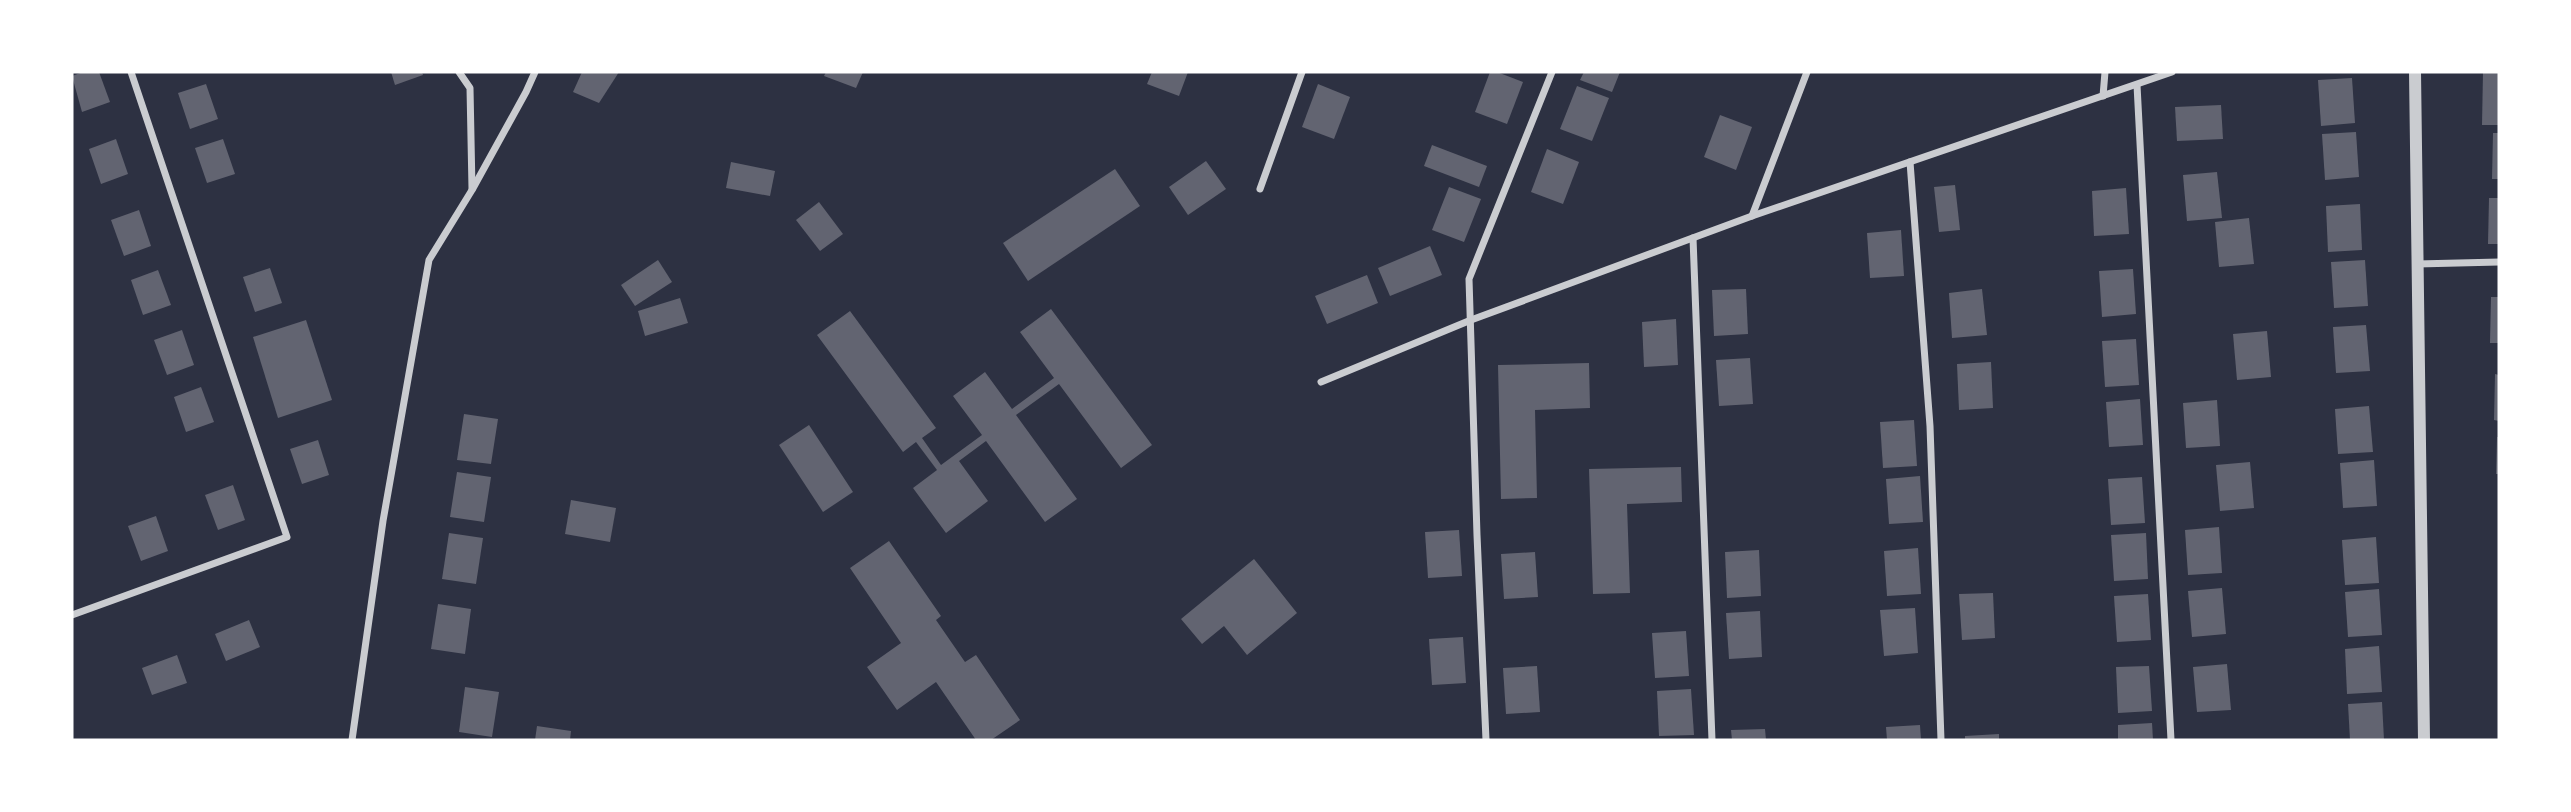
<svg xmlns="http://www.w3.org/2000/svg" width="2571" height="812" font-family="'Alegreya Sans',sans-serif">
<rect width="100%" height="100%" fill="#2d3142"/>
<g fill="#626471">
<path d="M83 72H99L110 102 82 112 72 76Z"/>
<path d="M391 72H422L423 75 395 85Z"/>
<path d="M582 72H619L599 103 573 92Z"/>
<path d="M826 72H863L856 88 824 76Z"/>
<path d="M1152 72H1188L1179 96 1147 84Z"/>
<path d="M1490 72H1497L1523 82 1507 124 1475 112Z"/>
<path d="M1584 72H1620L1612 92 1580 80Z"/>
<path d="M2483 72H2499V125H2482Z"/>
<path d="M2352 78 2355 123 2321 126 2318 80Z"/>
<path d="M206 84 218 119 190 129 178 93Z"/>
<path d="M1318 84 1350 97 1334 139 1302 127Z"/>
<path d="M1577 86 1609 98 1592 141 1560 129Z"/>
<path d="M2221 105 2223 139 2177 141 2175 107Z"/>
<path d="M1720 115 1752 127 1736 170 1704 157Z"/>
<path d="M2356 132 2359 177 2325 180 2322 134Z"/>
<path d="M2493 133H2499V179H2492Z"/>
<path d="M116 139 128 174 101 184 89 149Z"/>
<path d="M223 139 235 174 207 183 195 148Z"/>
<path d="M1432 145 1487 166 1479 187 1424 166Z"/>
<path d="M1547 149 1579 162 1563 204 1531 192Z"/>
<path d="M1206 161 1226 189 1188 215 1169 187Z"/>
<path d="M731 162 775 171 770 196 726 188Z"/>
<path d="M1115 169 1140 206 1028 281 1003 243Z"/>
<path d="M2217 172 2222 218 2187 221 2183 175Z"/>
<path d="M1955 185 1960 230 1939 232 1934 187Z"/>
<path d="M1449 187 1481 199 1464 242 1432 230Z"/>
<path d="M2126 188 2129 234 2094 236 2092 191Z"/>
<path d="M2489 198H2499V244H2488Z"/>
<path d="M819 202 843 234 820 251 796 220Z"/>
<path d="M2360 204 2362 250 2328 252 2326 206Z"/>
<path d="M139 210 151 246 124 256 111 220Z"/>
<path d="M2249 218 2254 264 2219 267 2215 222Z"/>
<path d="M1901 230 1904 276 1870 278 1867 233Z"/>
<path d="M1430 246 1442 275 1390 296 1378 268Z"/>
<path d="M658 260 672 282 635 306 621 285Z"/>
<path d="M2365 260 2368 306 2334 308 2331 262Z"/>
<path d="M270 268 282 303 255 312 243 277Z"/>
<path d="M2133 269 2136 314 2102 317 2099 271Z"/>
<path d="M158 270 171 305 143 315 131 280Z"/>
<path d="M1367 275 1378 303 1327 324 1315 296Z"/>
<path d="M1746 289 1748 334 1714 336 1712 290Z"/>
<path d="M1982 289 1987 335 1952 338 1949 293Z"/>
<path d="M2491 297H2499V343H2490Z"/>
<path d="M680 298 688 323 645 336 638 311Z"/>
<path d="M1051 309 1152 445 1121 468 1059 384 1016 415 1077 499 1045 522 986 441 959 461 988 501 946 533 913 488 937 470 916 442 903 452 817 335 850 311 936 428 922 438 941 465 982 435 953 396 985 372 1012 409 1054 378 1020 332Z"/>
<path d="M1676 319 1678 365 1644 367 1642 322Z"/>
<path d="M306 320 332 400 278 418 253 337Z"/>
<path d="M2366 325 2370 371 2336 373 2333 327Z"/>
<path d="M182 330 194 365 167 375 154 340Z"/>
<path d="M2267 331 2271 377 2237 380 2233 334Z"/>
<path d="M2136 339 2139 385 2105 387 2102 341Z"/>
<path d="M1750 358 1753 404 1719 406 1716 360Z"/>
<path d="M1991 362 1993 408 1959 410 1957 364Z"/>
<path d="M1589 363 1590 408 1535 410 1537 498 1501 499 1498 365Z"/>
<path d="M2495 374 2499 375V421L2494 420Z"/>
<path d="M201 387 214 422 186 432 174 397Z"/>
<path d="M2140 399 2143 445 2109 447 2106 402Z"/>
<path d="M2217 400 2220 446 2186 448 2183 403Z"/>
<path d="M2369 406 2373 452 2338 454 2335 409Z"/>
<path d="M464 414 498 419 491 464 457 460Z"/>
<path d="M1914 420 1917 466 1883 468 1880 422Z"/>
<path d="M809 425 853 492 823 512 779 445Z"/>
<path d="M2497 437H2499V474H2496Z"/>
<path d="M318 440 329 475 302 484 290 449Z"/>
<path d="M2374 460 2377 506 2343 508 2340 463Z"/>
<path d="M2250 462 2254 508 2220 511 2216 465Z"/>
<path d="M1681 467 1682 502 1627 504 1630 593 1593 594 1589 469Z"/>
<path d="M457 472 491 477 484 522 450 517Z"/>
<path d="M1920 476 1923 522 1889 524 1886 479Z"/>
<path d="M2142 477 2145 523 2111 525 2108 479Z"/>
<path d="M233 485 245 520 218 530 205 495Z"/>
<path d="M571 500 616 508 610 542 565 534Z"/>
<path d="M156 516 168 551 141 561 128 526Z"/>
<path d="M2219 527 2222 573 2188 575 2185 530Z"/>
<path d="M1459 530 1462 576 1428 578 1425 532Z"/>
<path d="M449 533 483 538 476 584 442 579Z"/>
<path d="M2146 533 2148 579 2114 581 2111 535Z"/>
<path d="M2376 537 2379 583 2345 585 2342 540Z"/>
<path d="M889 541 941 616 936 620 965 662 976 655 1020 720 991 740H976L936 682 897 710 867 667 901 643 850 568Z"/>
<path d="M1918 548 1921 594 1887 596 1884 551Z"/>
<path d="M1759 550 1761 596 1727 598 1725 552Z"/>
<path d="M1535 552 1538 597 1504 599 1501 554Z"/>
<path d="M1254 559 1297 613 1247 655 1224 626 1202 644 1181 619Z"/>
<path d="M2222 588 2226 634 2192 637 2188 591Z"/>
<path d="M2379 589 2382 635 2348 637 2345 592Z"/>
<path d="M1993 593 1995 638 1962 640 1959 594Z"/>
<path d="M2148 594 2151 640 2117 642 2114 596Z"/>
<path d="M438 604 471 609 465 654 431 649Z"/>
<path d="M1915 608 1918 653 1884 656 1880 610Z"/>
<path d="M1760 611 1762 657 1729 659 1726 613Z"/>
<path d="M249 620 260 647 226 661 215 634Z"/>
<path d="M1686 631 1689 676 1655 678 1652 633Z"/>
<path d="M1463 637 1466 683 1432 685 1429 639Z"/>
<path d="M2379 646 2382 692 2347 694 2345 649Z"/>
<path d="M177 655 187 683 152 695 142 668Z"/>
<path d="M2227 664 2231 710 2197 712 2193 667Z"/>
<path d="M1537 666 1540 712 1506 714 1503 668Z"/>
<path d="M2149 666 2152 711 2118 713 2116 667Z"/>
<path d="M465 687 499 692 492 737 459 732Z"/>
<path d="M1691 689 1694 735 1659 736 1657 691Z"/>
<path d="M2382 702 2384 740H2350L2348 704Z"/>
<path d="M2152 723 2153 740H2118V725Z"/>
<path d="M1920 725 1921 740H1887L1886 727Z"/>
<path d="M537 726 571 731 570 740H535Z"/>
<path d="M1765 729 1766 740H1732L1731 730Z"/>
<path d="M1999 734V740H1965V736Z"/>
</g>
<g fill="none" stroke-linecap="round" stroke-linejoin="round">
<g stroke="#caccd0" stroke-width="7">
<path d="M459 72 470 88 472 189"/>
<path d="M2137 85 2171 740"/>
<path d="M2103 96 2105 72"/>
<path d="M1910 162 1930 426 1941 740"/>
<path d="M1260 189 1302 72"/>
<path d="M1752 216 1807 72"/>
<path d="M1693 238 1712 740"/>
<path d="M2417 264 2499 262"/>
<path d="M1321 382 1471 320 1752 216 2172 72"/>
<path d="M72 615 287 537 131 72"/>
<path d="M352 740 383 521 429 260 472 190 526 92 535 72"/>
<path d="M1486 740 1477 535 1469 279 1552 72"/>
</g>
<path stroke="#caccd0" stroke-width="12" d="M2415 72 2424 740"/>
</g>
<rect width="2571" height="812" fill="none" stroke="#ffffff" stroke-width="147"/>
</svg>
